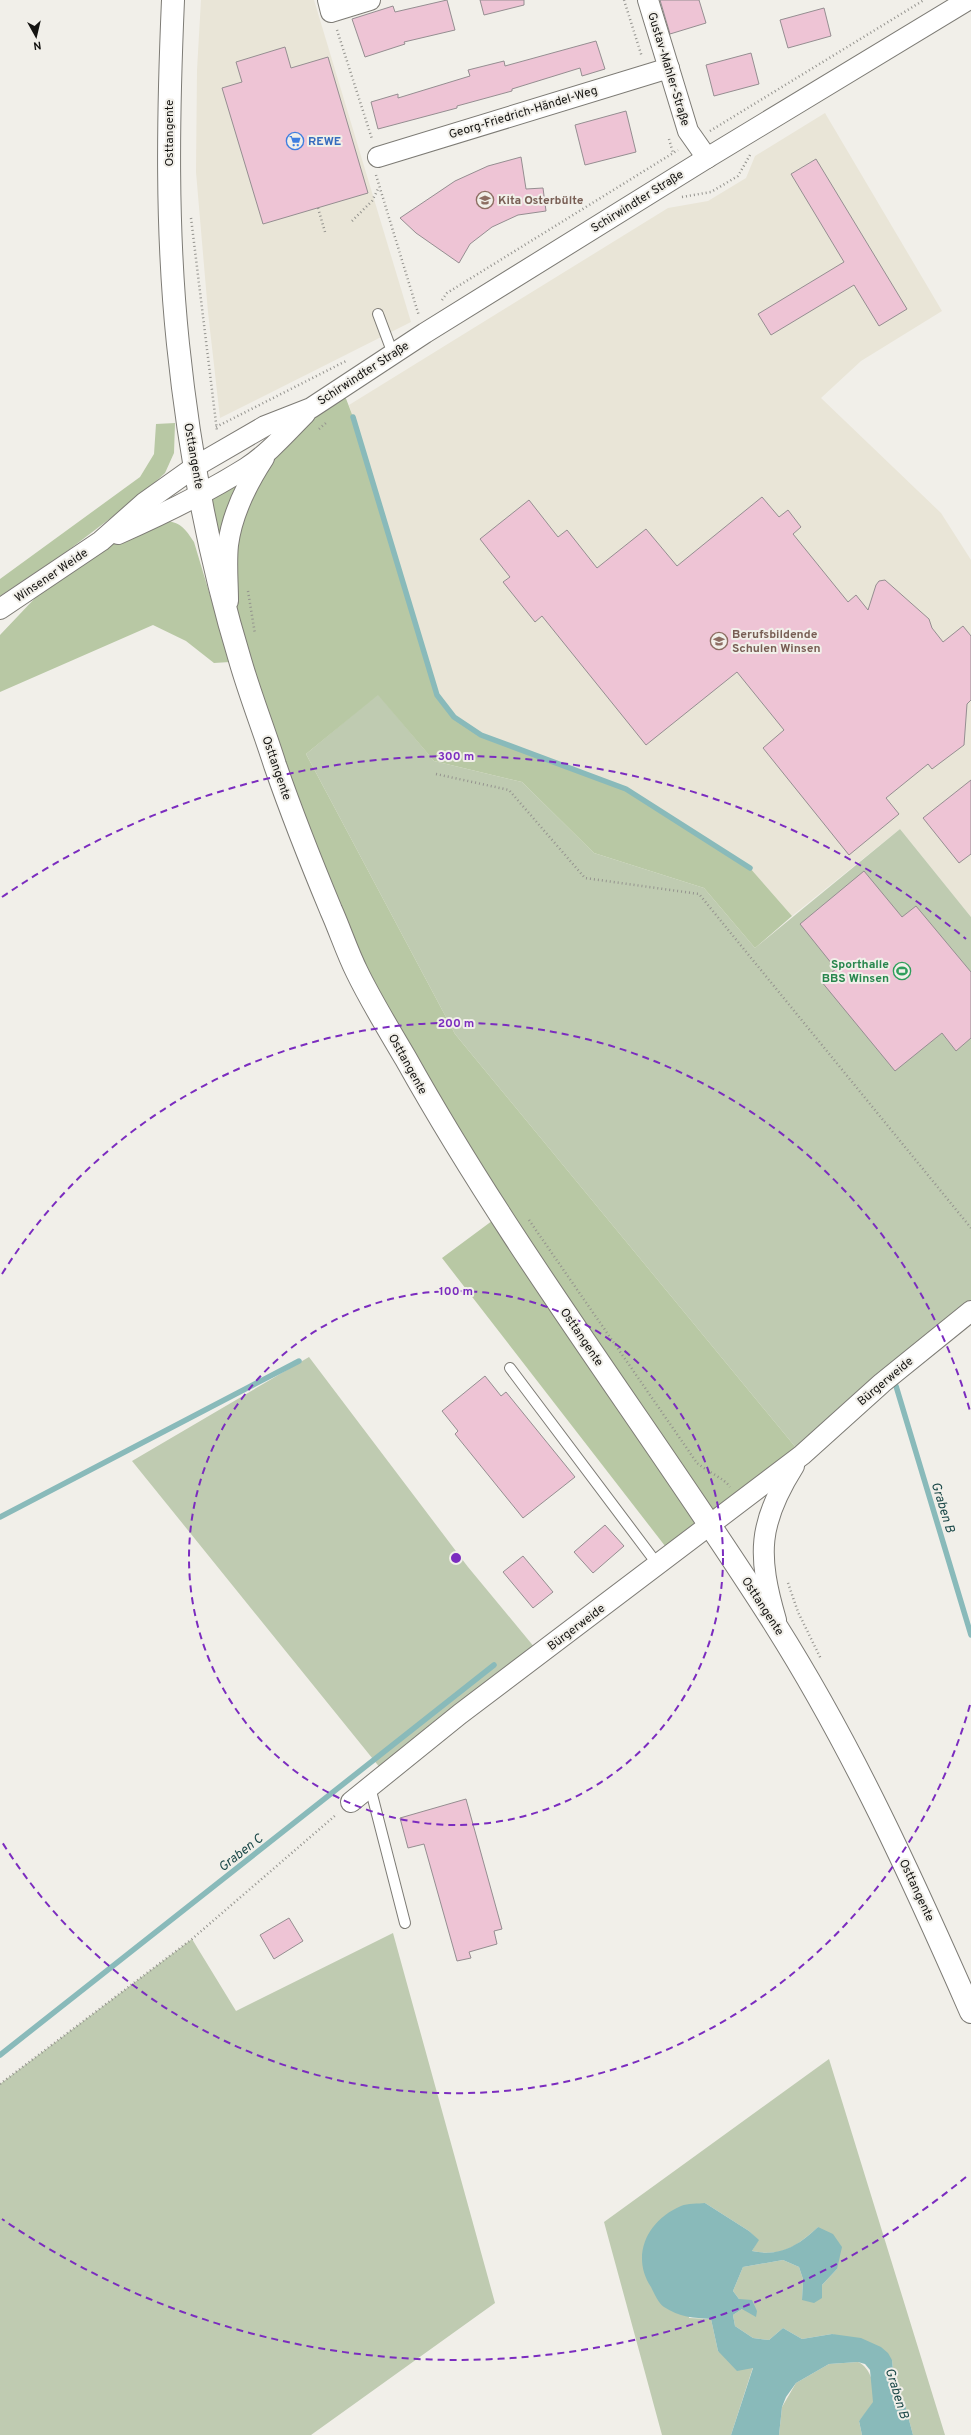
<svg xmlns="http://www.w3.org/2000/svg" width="971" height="2435" font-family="Overpass,sans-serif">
<rect width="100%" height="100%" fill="#f1efe9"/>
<g fill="#e9e5d7">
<path d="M201 0H314L411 322 220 418 208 312 196 172 197 70Z"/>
<path d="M825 113 942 311 861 361 821 398 941 513 971 560V917L900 829 792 916 750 868 481 735 454 717 437 695 349 405 668 208 708 201 746 178 755 156Z"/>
</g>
<g fill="#bfcbb1">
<path d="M378 694 434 761 522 782 594 853 704 888 755 948 900 829 971 917V1311L802 1455 455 1034 306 754Z"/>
<path d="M309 1357 468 1567 535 1648 381 1769 132 1461Z"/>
<path d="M393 1933 495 2303 311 2435H0V2084L192 1939 236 2011Z"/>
<path d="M829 2059 945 2435H913L904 2401 895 2389 892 2360 832 2334 802 2339 783 2328 769 2340 753 2338 735 2326 733 2315 742 2309 739 2299 733 2291 743 2267 783 2260 799 2267 803 2279 802 2300 822 2285 837 2269 818 2227C796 2247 782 2257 752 2251L758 2240 749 2231 705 2203 689 2318 711 2319 718 2351 753 2367 731 2435H662L604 2222Z"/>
<path d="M858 2362C870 2366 878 2391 873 2403 869 2409 864 2415 859 2421L862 2435H779L782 2407 796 2383 829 2364Z"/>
</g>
<g fill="#b8c8a4">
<path d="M342 388 353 417 437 695 454 717 481 735 626 789 750 868 792 916 755 948 704 888 594 853 522 782 434 761 378 695 306 754 455 1034 802 1455 672 1555 442 1258 500 1215 452 1141 294 820 200 492Z"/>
<path d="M175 423 174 453 165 473 141 495 66 552 0 596V579L140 477 154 454 156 424Z"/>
<path d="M155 520C177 521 182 523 194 542L230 662 214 663 186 641 153 625 0 692V635L37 596 89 555Z"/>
</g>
<path fill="#89baba" d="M705 2203 749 2231 759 2240 752 2251C780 2257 798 2246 818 2227L833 2234 842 2247 837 2269 822 2285V2298L814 2303 802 2300 803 2279 799 2267 783 2260 743 2267 733 2291 739 2299 752 2300 757 2311 756 2317 742 2309 733 2315 735 2326 753 2338 769 2340 783 2328 802 2339 832 2334 861 2338 881 2347 888 2353 892 2360 895 2389 904 2401 913 2435H862L859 2421 873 2402 870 2370 865 2364 858 2362 829 2364 796 2383 786 2397 782 2407 779 2435H731L753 2368 737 2371 718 2351 711 2319C694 2318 679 2317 664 2307 659 2304 654 2293 651 2287 630 2255 648 2220 681 2206 688 2203 698 2204 705 2203Z"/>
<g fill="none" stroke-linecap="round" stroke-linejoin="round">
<g stroke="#89baba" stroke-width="5.5">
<path d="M353 417 437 695 454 717 481 735 626 789 750 868"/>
<path d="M896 1386 971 1635"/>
<path d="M0 1517 299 1361"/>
<path d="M0 2055 494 1665"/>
</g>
</g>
<g fill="#eec4d5" stroke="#958e91">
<path d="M447 0 455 30 404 42 405 44 365 57 352 19 393 6 395 12Z"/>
<path d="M480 0H524V5L484 15Z"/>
<path d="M660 0H699L706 23 670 34Z"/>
<path d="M824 8 831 36 788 48 780 20Z"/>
<path d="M596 41 605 69 582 76 580 68 512 89V91L457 106V108L378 129 371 102 398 94V98L470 76 468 70 504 61 505 66Z"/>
<path d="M285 47 291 68 328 57 368 193 263 224 222 88 242 82 236 62Z"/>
<path d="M751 53 759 84 714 96 706 65Z"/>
<path d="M626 111 636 152 585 165 575 125Z"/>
<path d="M521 157 526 189 543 188 546 211 518 215 492 227 470 244 459 263 416 233 400 218 455 181 488 166Z"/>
<path d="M816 159 907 309 879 326 854 285 771 335 758 314 844 262 791 174Z"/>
<path d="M762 497 779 517 788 510 801 527 793 534 848 602 856 595 868 610 876 585 879 581 885 580 929 619 932 628 943 642 963 626 971 636V700L967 704 964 745 932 769 928 764 886 798 899 814 849 855 763 748 784 730 737 672 646 745 542 616 535 622 503 582 510 577 480 539 529 500 558 537 567 530 597 568 646 529 677 566Z"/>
<path d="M971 780V854L959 863 923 818Z"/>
<path d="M864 871 902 917 916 906 971 972V1038L956 1051 942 1033 895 1071 821 981 836 969 800 924Z"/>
<path d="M485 1376 501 1396 506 1392 575 1477 523 1518 455 1434 458 1431 442 1411Z"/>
<path d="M605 1525 624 1546 593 1573 574 1552Z"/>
<path d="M523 1556 553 1592 533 1608 503 1572Z"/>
<path d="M466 1799 502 1929 494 1931 497 1944 469 1952 471 1958 457 1961 424 1844 408 1848 400 1818Z"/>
<path d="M289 1918 303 1941 274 1959 260 1935Z"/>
</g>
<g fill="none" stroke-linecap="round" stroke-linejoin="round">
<defs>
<g id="service">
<path d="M378 314 393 354"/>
<path d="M510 1368 658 1565"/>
<path d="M370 1787 405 1923"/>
</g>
<g id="minor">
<path d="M328 0 331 12 370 0"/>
<path d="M648 0 688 131 707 158"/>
<path d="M378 157 669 68"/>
<path d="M118 534C161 515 206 493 246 468 268 454 286 433 305 414"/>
<path d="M228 601C228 583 226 563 228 545 232 514 247 484 264 458"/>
<path d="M0 609 101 541 144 503 196 466 265 426 311 408 425 333 707 158 968 0"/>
<path d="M776 1620C757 1555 758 1523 794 1466"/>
<path d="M351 1802 460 1714 802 1455 882 1383 971 1311"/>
</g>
<path id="secondary" d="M173 0C168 115 166 229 178 344 189 450 209 558 240 660 250 695 264 730 275 765 292 814 311 862 331 910 340 930 347 952 357 972 371 1001 389 1030 406 1059 516 1256 655 1435 776 1626 853 1748 913 1880 971 2012"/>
</defs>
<use href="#service" stroke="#7d7b75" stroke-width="12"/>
<use href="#minor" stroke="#7d7b75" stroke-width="22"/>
<use href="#secondary" stroke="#7d7b75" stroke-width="24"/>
<g stroke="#94938e" stroke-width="2.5" stroke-dasharray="1 3" stroke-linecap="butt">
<path d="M624 0 642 57"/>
<path d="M337 30 372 139"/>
<path d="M710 131 924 0"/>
<path d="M669 139 673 153"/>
<path d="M376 175 419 316"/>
<path d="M682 197 711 192 738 176 750 155"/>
<path d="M318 208 325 232"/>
<path d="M191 218 217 431"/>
<path d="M352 221 372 201 379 187"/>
<path d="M442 300 447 293 678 150"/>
<path d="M216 427 346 361"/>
<path d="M319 429 327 422"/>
<path d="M248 591 255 634"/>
<path d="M436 774 509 790 585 878 699 894 971 1228"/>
<path d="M529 1220 697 1463C705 1470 725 1479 730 1487"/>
<path d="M788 1583 798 1612 821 1659"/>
<path d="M0 2084 192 1939 337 1814"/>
</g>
<use href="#service" stroke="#fff" stroke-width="10"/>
<use href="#minor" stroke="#fff" stroke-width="20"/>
<use href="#secondary" stroke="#fff" stroke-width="22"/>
</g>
<g fill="none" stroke="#7b2cbf" stroke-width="2" stroke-dasharray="7 5">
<circle cx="456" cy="1558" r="267"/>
<path d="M970 1705A535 535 0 0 1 2 1842M2 1274A535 535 0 0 1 970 1411"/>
<path d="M966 2177A802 802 0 0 1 2 2219M2 897A802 802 0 0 1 966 939"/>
</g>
<defs>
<symbol id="supermarket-ring" viewBox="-11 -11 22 22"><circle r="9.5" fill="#f1efe9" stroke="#3f7fe0" stroke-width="1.5"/><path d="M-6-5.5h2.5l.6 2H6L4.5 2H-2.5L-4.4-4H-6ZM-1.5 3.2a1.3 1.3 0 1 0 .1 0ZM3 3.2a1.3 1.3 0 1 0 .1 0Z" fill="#3f7fe0"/></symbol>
<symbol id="school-ring" viewBox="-11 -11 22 22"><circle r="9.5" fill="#f1efe9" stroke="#8d6e63" stroke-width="1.5"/><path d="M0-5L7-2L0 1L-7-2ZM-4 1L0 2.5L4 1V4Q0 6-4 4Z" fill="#8d6e63"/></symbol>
<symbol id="stadium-ring" viewBox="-11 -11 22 22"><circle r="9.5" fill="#f1efe9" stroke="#2e9e5b" stroke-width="1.5"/><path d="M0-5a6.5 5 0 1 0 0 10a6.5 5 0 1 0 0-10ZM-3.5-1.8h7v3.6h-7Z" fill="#2e9e5b"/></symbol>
</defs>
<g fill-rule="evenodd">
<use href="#supermarket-ring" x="285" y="131" width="20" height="20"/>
<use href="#school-ring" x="475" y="190" width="20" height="20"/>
<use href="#school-ring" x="709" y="631" width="20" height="20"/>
<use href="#stadium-ring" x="892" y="961" width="20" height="20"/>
</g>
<g text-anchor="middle" stroke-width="4" stroke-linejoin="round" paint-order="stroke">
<g font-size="12" fill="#151412" stroke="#f1efe9">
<text transform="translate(669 69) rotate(73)" y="4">Gustav-Mahler-Straße</text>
<text transform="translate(523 112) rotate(-17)" y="4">Georg-Friedrich-Händel-Weg</text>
<text transform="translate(169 133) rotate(-90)" y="4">Osttangente</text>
<text transform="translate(637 201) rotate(-32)" y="4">Schirwindter Straße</text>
<text transform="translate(363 373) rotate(-33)" y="4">Schirwindter Straße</text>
<text transform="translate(194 456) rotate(80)" y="4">Osttangente</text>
<text transform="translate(51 575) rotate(-34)" y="4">Winsener Weide</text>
<text transform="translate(277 768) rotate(71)" y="4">Osttangente</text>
<text transform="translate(408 1064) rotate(61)" y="4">Osttangente</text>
<text transform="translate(582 1337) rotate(56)" y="4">Osttangente</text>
<text transform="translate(885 1381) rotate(-40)" y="4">Bürgerweide</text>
<text transform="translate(763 1606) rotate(57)" y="4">Osttangente</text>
<text transform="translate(576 1627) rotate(-37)" y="4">Bürgerweide</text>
<text transform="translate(917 1890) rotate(65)" y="4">Osttangente</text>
</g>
<g font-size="12" font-weight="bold" fill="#366cbe" stroke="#f1efe9" text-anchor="start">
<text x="308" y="145">REWE</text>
</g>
<g font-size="12" font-weight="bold" fill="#785e54" stroke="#f1efe9" text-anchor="start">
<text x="498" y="204">Kita Osterbülte</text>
<text x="732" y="638">Berufsbildende<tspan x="732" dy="14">Schulen Winsen</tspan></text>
</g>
<g font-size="12" font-weight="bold" fill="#27864d" stroke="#f1efe9" text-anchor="end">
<text x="889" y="968">Sporthalle<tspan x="889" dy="14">BBS Winsen</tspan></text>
</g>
<g font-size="13" font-style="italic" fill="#184646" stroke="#f1efe9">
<text transform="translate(944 1507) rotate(73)" y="5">Graben B</text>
<text transform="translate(240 1852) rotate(-38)" y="5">Graben C</text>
<text transform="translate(898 2393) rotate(73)" y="5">Graben B</text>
</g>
</g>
<circle cx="456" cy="1558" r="6" fill="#7b2cbf" stroke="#f1efe9" stroke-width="2"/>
<g font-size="12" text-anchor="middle" font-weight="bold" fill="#7b2cbf" stroke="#f1efe9" stroke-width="4" stroke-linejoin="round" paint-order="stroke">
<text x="456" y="760">300 m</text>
<text x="456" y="1027">200 m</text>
<text x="456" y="1295">100 m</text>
</g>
<g transform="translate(36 36) rotate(172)" stroke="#f1efe9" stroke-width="3" paint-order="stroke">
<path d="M0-3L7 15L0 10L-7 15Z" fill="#151412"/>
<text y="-6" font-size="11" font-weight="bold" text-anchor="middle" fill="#151412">N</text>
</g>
</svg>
